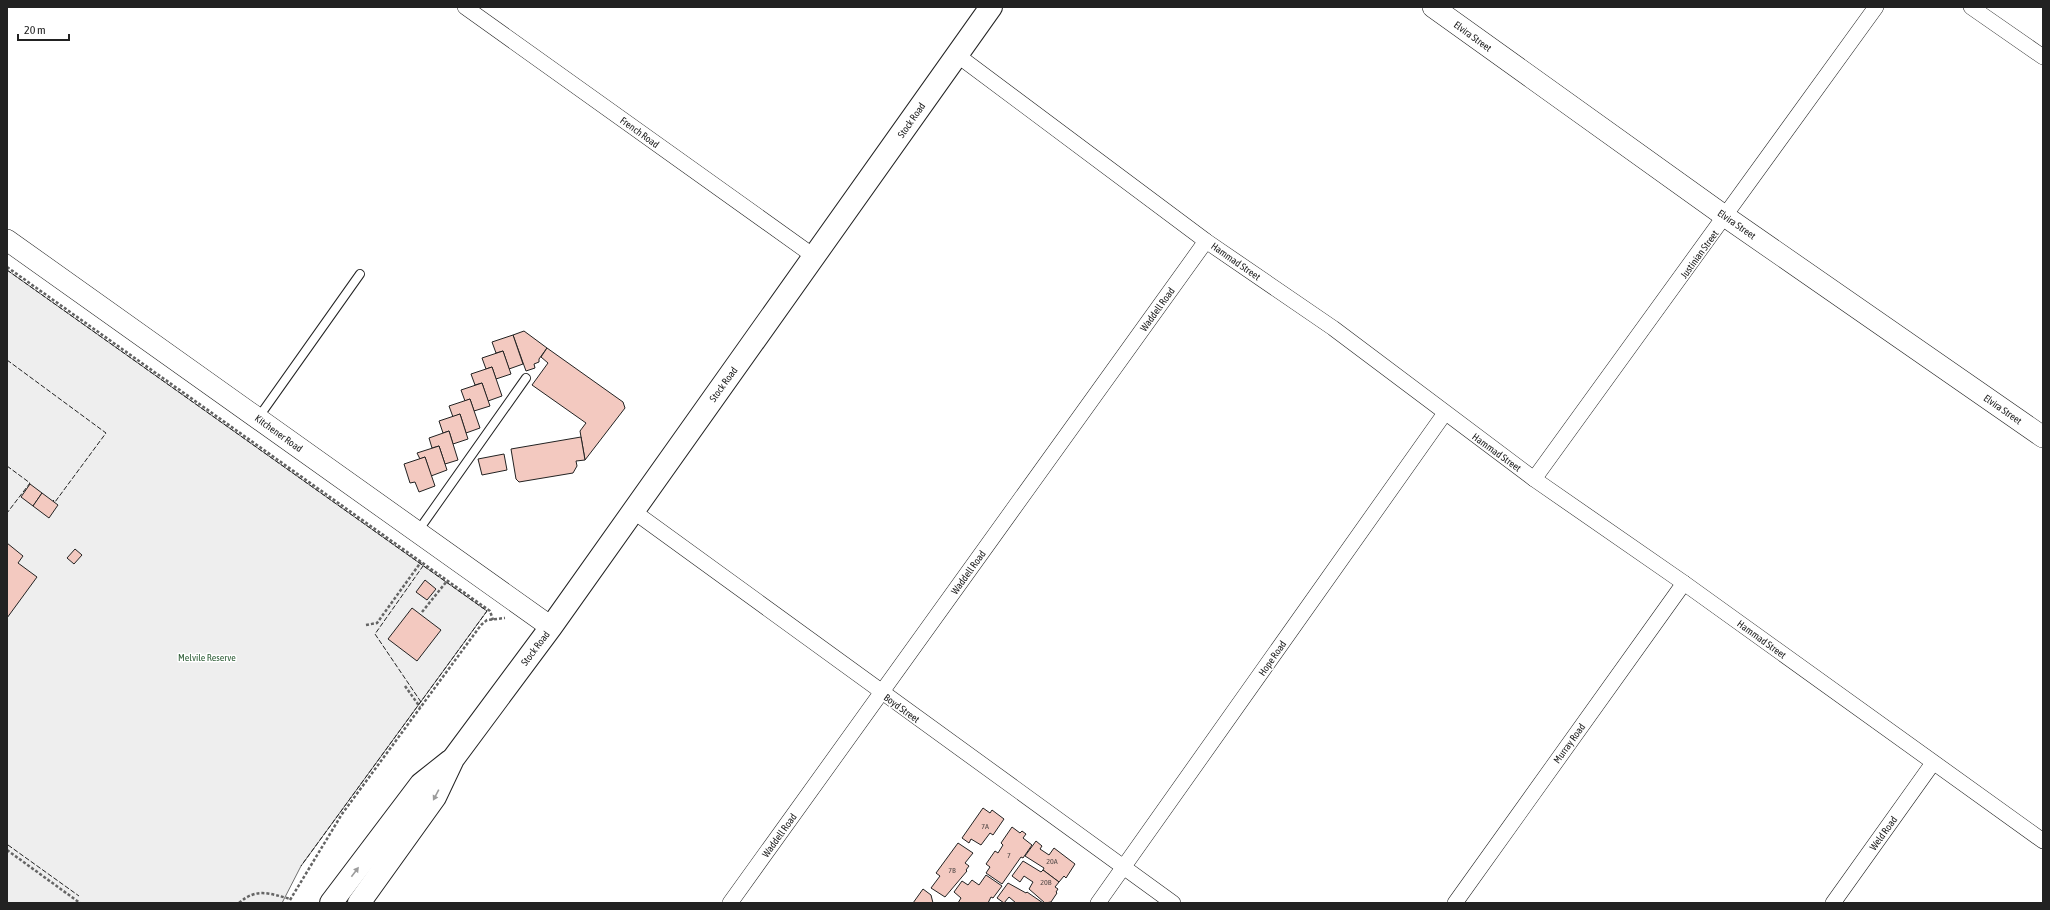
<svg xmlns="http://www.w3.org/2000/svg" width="2050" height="910" font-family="'Asap Condensed',sans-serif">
<rect width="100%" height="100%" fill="#fff"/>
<path fill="#eee" stroke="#6f6f6f" d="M7 270 487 611 301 866 282 903H7Z"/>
<g fill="#f3c9c0" stroke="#222">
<path d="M524 331 547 348 539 359V362L534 364 535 368 526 371 513 335Z"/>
<path d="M513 335 523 364 509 369 503 351 496 353 492 342Z"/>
<path d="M547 348 623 402 625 408 585 460 580 431 586 423 532 385 548 363 541 357Z"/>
<path d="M503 351 511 374 496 379 492 367 486 369 482 358Z"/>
<path d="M492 367 502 396 488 401 482 383 475 385 471 374Z"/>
<path d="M482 383 490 406 474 411 470 399 465 401 461 390Z"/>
<path d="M470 399 480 428 466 433 460 414 453 417 449 406Z"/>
<path d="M460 414 468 439 453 444 449 431 443 433 439 421Z"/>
<path d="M449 431 458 460 445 464 439 446 432 448 429 438Z"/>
<path d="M581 437 585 460 576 461 577 466 573 473 519 482 516 479 511 449Z"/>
<path d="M439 446 447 470 431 476 425 457 420 459 417 453Z"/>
<path d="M504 454 507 470 482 475 478 459Z"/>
<path d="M425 457 435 486 419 492 415 482 410 483 404 464Z"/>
<path d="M30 484 42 493 33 506 21 497Z"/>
<path d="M42 493 58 505 49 518 33 506Z"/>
<path d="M7 543 23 556 18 563 37 577 7 618Z"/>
<path d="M75 549 82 555 74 564 67 558Z"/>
<path d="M425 580 436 589 427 600 416 592Z"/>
<path d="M412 608 441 630 417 661 388 639Z"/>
<path d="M983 808 990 813 992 810 1004 819 993 835 990 833 981 845 971 839 969 843 962 838Z"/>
<path d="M1012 827 1020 833 1022 831 1026 834 1023 838 1032 845 1023 858 1021 857 1002 884 986 873 990 867 986 864 995 851 998 853 1003 845 1001 843Z"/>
<path d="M1036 841 1042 846 1040 849 1049 855 1054 848 1075 864 1066 878 1064 876 1059 882 1043 870 1044 868 1025 856Z"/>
<path d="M958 843 973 853 965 863 969 866 966 870 967 871 945 897 931 888 940 876 936 873Z"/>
<path d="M1023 861 1041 872 1043 870 1059 882 1055 887 1058 889 1056 892 1057 893 1051 902 1045 903 1029 889 1033 882 1024 876 1020 882 1012 876Z"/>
<path d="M986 875 1002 886 993 898 991 897 988 903H958L961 898 954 892 962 881 968 885 972 880 979 885Z"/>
<path d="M1008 883 1026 893 1027 892 1043 903H1016L1009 897 1004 903 997 898Z"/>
<path d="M923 889 931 895 933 903H913Z"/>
</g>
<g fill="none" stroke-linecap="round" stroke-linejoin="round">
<defs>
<g id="lane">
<path d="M258 418 360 274"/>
<path d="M418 531 526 378"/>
</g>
<g id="street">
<path d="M465 7 815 257"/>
<path d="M1971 7 2043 57"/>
<path d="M957 55 1206 241 1333 328 1534 479 1684 583 2043 841"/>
<path d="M1534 479 1876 7"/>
<path d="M633 511 1173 903"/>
<path d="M730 903 1206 241"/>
<path d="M1098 903 1445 413"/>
<path d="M1455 903 1684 583"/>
<path d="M1833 903 1933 763"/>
</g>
<g id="secondary">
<path d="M1433 7 1726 217 2043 437"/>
<path d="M7 240 551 627"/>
</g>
<g id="primary">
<path d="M331 903 421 784 450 761"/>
<path d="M359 903 435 797 453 759 551 627 991 7"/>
</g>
</defs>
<use href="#lane" stroke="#222" stroke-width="10"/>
<use href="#street" stroke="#222" stroke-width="16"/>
<use href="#secondary" stroke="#222" stroke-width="22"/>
<use href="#primary" stroke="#222" stroke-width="24"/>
<g stroke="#646464" stroke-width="2.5" stroke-dasharray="3 2" stroke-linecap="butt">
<path d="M7 267 490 611 493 620"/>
<path d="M422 612 447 581"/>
<path d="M366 625 377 623 421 562"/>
<path d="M405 686 420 707"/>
<path d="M7 850 80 903"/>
<path d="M290 900 342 814 481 625 487 620 505 618"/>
<path d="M239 903C257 887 270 894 291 899"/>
</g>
<use href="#lane" stroke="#fff" stroke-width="8"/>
<use href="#street" stroke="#fff" stroke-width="15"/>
<use href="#secondary" stroke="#fff" stroke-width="21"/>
<use href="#primary" stroke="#fff" stroke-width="22"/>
<g stroke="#222" stroke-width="1" stroke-dasharray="5 2" stroke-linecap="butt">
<path d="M7 270 487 611 301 866"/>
<path d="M7 360 106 433 55 502 53 500"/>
<path d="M7 466 30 483 7 513"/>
<path d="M421 702 375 634 423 566"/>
<path d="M8 845 79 896"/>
</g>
</g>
<defs><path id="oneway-solid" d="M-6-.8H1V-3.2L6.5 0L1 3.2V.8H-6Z"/></defs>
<g fill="#9c9c9c">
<use href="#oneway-solid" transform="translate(436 795) rotate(118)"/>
<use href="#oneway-solid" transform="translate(355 872) rotate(-53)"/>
</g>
<g text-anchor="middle" stroke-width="3" stroke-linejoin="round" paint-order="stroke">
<g font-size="8" fill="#564c4a">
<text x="985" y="829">7A</text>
<text x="1009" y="858">7</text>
<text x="1052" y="864">20A</text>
<text x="952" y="873">7B</text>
<text x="1046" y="885">20B</text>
</g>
<g font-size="10" fill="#222" stroke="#fff">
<text transform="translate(1473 36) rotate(36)" y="4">Elvira Street</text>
<text transform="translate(911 120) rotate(-55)" y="4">Stock Road</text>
<text transform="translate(640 132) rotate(36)" y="4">French Road</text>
<text transform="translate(1737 224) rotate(35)" y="4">Elvira Street</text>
<text transform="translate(1699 254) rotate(-54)" y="4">Justinian Street</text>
<text transform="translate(1236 261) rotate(35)" y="4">Hammad Street</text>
<text transform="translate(1157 309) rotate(-54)" y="4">Waddell Road</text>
<text transform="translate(723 384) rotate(-54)" y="4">Stock Road</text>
<text transform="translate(2003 409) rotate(35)" y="4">Elvira Street</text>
<text transform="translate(279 433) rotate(36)" y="4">Kitchener Road</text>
<text transform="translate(1497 452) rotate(36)" y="4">Hammad Street</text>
<text transform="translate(968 572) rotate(-54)" y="4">Waddell Road</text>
<text transform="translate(1762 639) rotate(36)" y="4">Hammad Street</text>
<text transform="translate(535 648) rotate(-53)" y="4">Stock Road</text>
<text transform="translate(1272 658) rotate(-55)" y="4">Hope Road</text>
<text transform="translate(902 708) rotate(36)" y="4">Boyd Street</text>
<text transform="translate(1569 743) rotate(-54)" y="4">Murray Road</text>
<text transform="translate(1883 833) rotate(-54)" y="4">Weld Road</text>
<text transform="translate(779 835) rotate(-54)" y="4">Waddell Road</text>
</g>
<g font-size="10" fill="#2f5e38" stroke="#fff">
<text x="207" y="661">Melvile Reserve</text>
</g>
</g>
<rect width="2050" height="910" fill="none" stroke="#222222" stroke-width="16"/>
<path d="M18 34v6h51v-6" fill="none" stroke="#222222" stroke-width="2"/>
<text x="24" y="34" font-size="12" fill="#222222" stroke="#ffffff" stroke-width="3" paint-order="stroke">20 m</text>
</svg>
